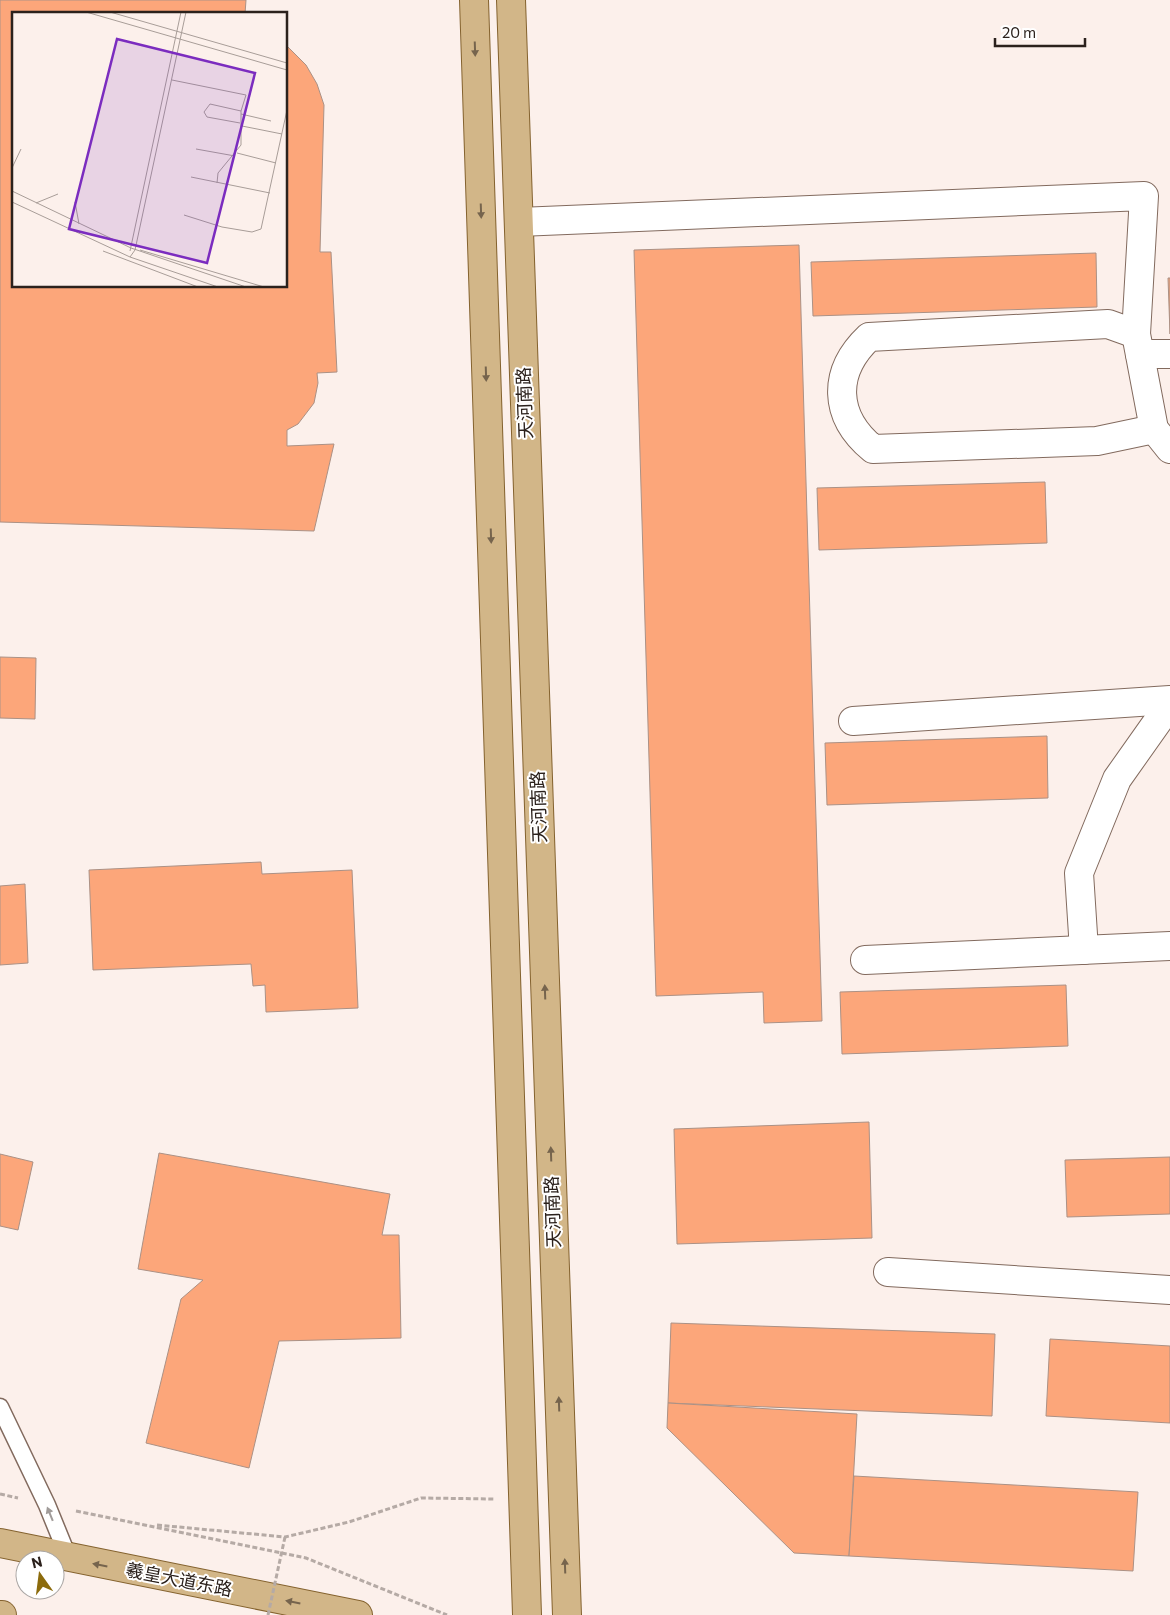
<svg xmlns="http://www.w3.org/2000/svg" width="1170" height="1615" font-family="Commissioner,'Noto Sans SC',sans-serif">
<rect width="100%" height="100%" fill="#fcf0eb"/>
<g fill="#fca67a" stroke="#ab9185">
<path d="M0 0H246L245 14H14V286H286V45L306 65 317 84 324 105 320 252H331L337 372 317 373 318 383 314 403 298 424 287 430V446L334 444 314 531 0 522Z"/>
<path d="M799 245 822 1021 764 1023 763 992 656 996 634 250Z"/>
<path d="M1096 253 1097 307 813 316 811 262Z"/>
<path d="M1168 278H1170V334Z"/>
<path d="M1045 482 1047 543 819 550 817 488Z"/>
<path d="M0 657 36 658 35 719 0 718Z"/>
<path d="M1047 736 1048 798 827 805 825 743Z"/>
<path d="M261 862 262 874 352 870 358 1008 266 1012 265 985 253 986 251 964 93 970 89 870Z"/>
<path d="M25 884 28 963 0 965V886Z"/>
<path d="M1066 985 1068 1046 842 1054 840 992Z"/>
<path d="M869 1122 872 1238 677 1244 674 1129Z"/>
<path d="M159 1153 390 1194 382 1235H399L401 1338 279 1341 249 1468 146 1443 181 1299 203 1280 138 1269Z"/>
<path d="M0 1154 33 1162 18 1230 0 1226Z"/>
<path d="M1170 1157V1214L1067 1217 1065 1160Z"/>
<path d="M671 1323 995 1334 992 1416 668 1403Z"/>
<path d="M1050 1339 1170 1346V1423L1046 1416Z"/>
<path d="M668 1403 857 1414 849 1556 794 1553 667 1428Z"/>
<path d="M854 1476 1138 1492 1133 1571 849 1556Z"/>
</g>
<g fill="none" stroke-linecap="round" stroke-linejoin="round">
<defs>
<path id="lane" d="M0 1407 47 1505 69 1559"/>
<g id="street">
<path d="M519 222 1144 196 1136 334 1154 429 1170 449"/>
<path d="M1136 334 1108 324 869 337C832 372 833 416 873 449L1097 441 1154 429"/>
<path d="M1140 354H1170"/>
<path d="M853 721 1170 700"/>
<path d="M1084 950 1079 873 1117 779 1170 704"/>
<path d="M865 960 1170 946"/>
<path d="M888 1272 1170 1290"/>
</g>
<g id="primary">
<path d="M474 0 527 1615"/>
<path d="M511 0 567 1615"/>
<path d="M0 1543 358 1615"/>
<path d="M0 1615H2"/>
</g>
</defs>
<use href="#lane" stroke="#826a5e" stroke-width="19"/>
<use href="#street" stroke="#826a5e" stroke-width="30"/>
<use href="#primary" stroke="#84622e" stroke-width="30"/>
<g stroke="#b5aaa5" stroke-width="3" stroke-dasharray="5 2.5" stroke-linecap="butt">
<path d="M0 1494 18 1498"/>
<path d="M76 1511 306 1558 447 1615"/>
<path d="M157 1525 285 1537 349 1522 421 1498 494 1499"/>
</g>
<use href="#lane" stroke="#fff" stroke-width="16"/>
<use href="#street" stroke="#fff" stroke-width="28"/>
<use href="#primary" stroke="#d2b688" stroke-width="28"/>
<path stroke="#b5aaa5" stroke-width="3" stroke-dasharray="5 2.5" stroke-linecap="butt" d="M268 1615 285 1537"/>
</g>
<defs><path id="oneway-solid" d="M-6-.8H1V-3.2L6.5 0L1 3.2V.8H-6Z" transform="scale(1.25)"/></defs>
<g fill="#76644d">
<use href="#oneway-solid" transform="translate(475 49) rotate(88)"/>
<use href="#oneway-solid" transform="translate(481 211) rotate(88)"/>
<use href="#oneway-solid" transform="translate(486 374) rotate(88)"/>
<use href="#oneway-solid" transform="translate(491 536) rotate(88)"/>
<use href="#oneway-solid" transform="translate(545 992) rotate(-92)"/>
<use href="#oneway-solid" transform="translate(551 1154) rotate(-92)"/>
<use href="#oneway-solid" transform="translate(559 1404) rotate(-92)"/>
<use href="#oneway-solid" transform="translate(100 1565) rotate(-169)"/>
<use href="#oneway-solid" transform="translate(565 1566) rotate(-92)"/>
<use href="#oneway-solid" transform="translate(293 1602) rotate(-169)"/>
</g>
<use fill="#a09b99" href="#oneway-solid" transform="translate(50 1514) rotate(-112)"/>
<g text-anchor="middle" stroke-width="4" stroke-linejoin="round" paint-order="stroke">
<g font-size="18" fill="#2b211c" stroke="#fff">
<text transform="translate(525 403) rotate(-92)" y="6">天河南路</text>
<text transform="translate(539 807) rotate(-92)" y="6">天河南路</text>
<text transform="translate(553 1212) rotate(-92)" y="6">天河南路</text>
<text transform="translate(179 1580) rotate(11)" y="6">羲皇大道东路</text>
</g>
</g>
<g transform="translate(12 12)">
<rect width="275" height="275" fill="#fcf0eb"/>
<path fill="none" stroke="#a89d98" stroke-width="1" d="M74 0 275 58M98 0 275 51M160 68 234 83 229 99V133L206 161 205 171M229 102 259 109M228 111 195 105 192 100 198 92 229 99M230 114 270 122M184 137 223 144M225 141 264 151M0 156 9 137M179 165 258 181M0 179 119 236 234 275M0 190 118 245 206 275M63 190 67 212M24 191 46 182M172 203 210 215 240 220 249 217 275 98M128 238 252 275M91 239 186 275M118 239 169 0M118 245 123 238 174 0"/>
<path fill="#7b2cbf" fill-opacity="0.15" stroke="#7b2cbf" stroke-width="2.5" d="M105 27 243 61 195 251 57 217Z"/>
<rect width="275" height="275" fill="none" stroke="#2b211c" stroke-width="2.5"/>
</g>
<g transform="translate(40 1575) rotate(346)"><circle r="24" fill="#ffffff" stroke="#aaa6a4"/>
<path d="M0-4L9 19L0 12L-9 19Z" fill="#8c6b0c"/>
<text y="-8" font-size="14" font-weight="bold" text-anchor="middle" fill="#2b211c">N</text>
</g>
<path d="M995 38v8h90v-8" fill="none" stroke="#2b211c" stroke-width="2.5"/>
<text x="1002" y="38" font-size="15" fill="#2b211c" stroke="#ffffff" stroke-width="4" paint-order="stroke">20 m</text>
</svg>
